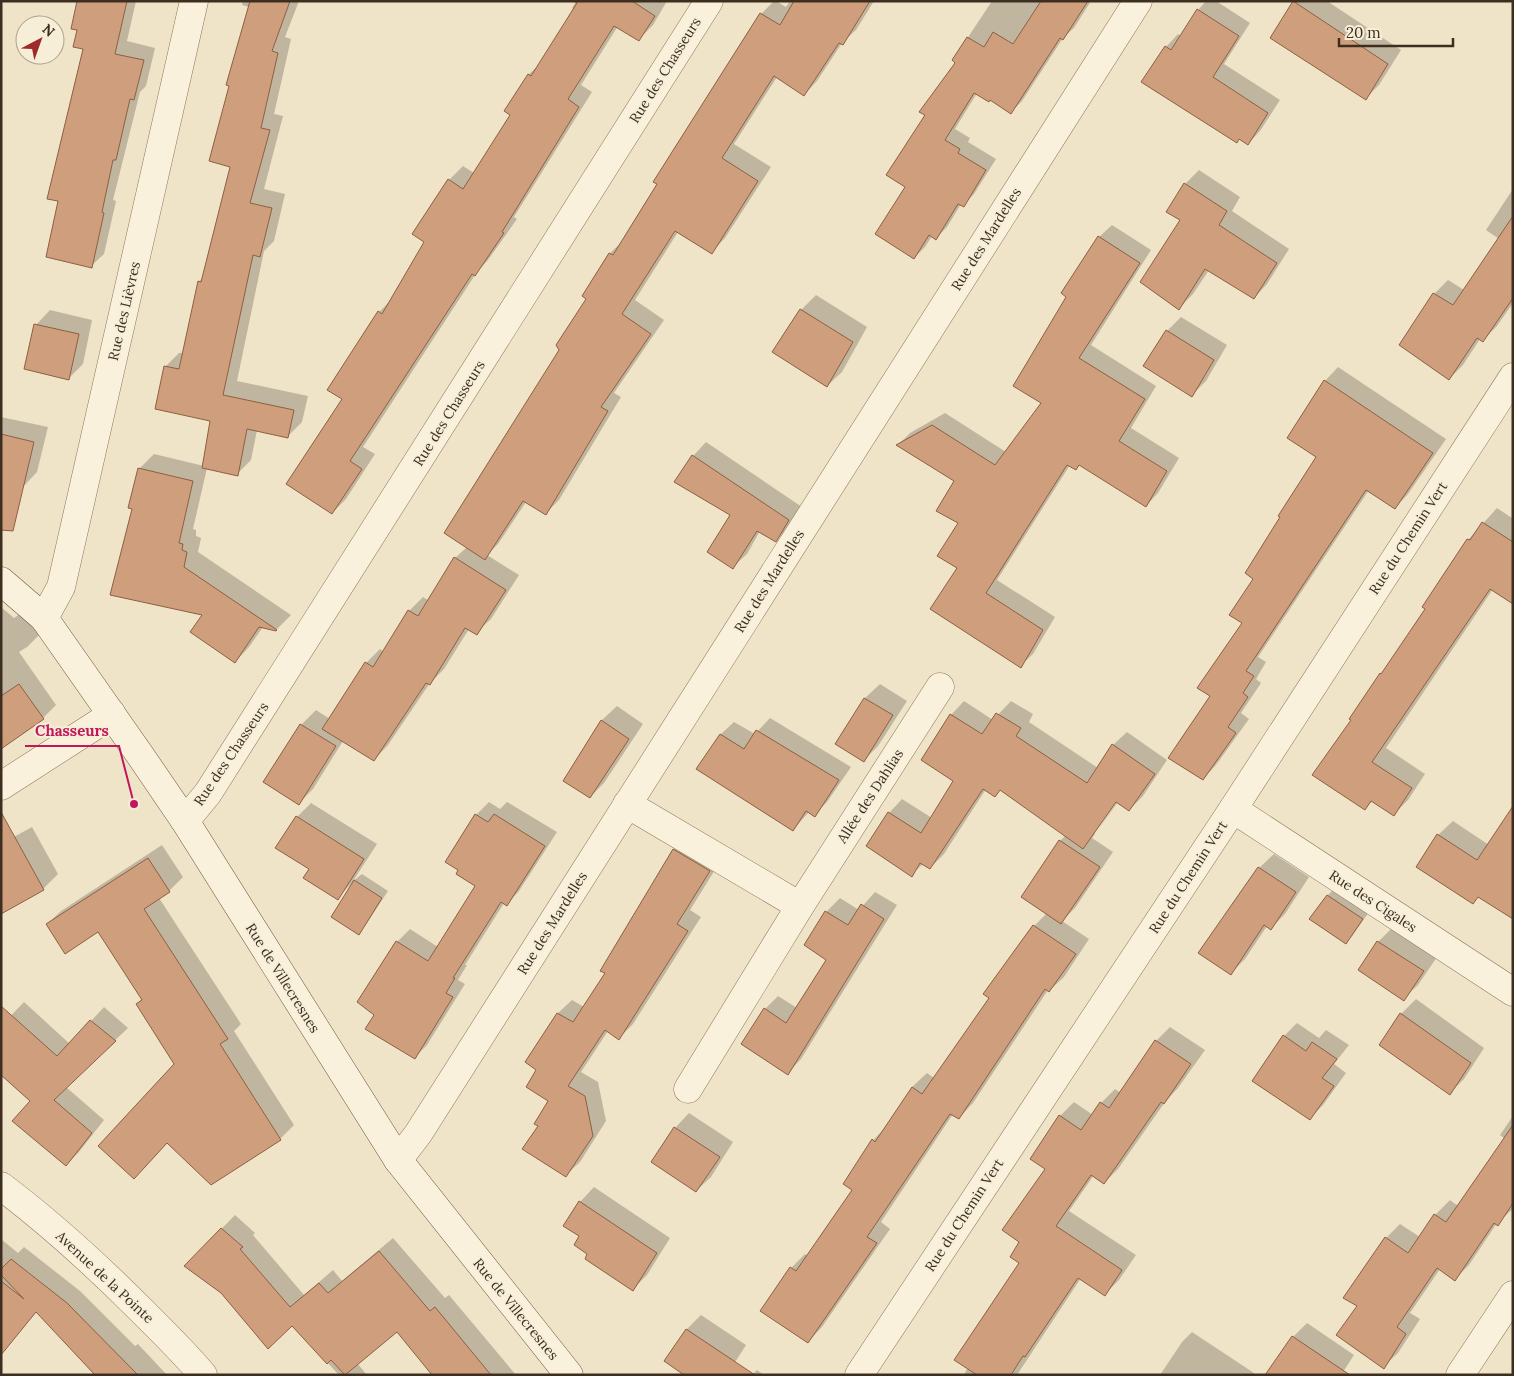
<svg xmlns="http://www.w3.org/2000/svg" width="1514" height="1376" font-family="Lora,serif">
<rect width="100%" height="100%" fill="#f0e4c8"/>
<g fill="#0003" fill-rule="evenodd">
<path d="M78 1H136L127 41 155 48 146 86 140 92 113 200 116 201 104 254 91 266 60 200 84 48 78 29Z"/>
<path d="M243 1H299L285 37 291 39 274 114 283 116 264 189 285 194 274 241 264 251 237 381 308 396 302 422 288 436 257 430 251 460 237 474 207 468 193 529 196 530V536L201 538 198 552 291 615 276 630 263 627 249 647 235 662 133 508 139 469 154 454 204 466 212 420 165 367 179 353H183L199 282 203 277 232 166 249 7 242 5Z"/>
<path d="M576 1H667L653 25 639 39 618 26 581 85 592 92 514 217 517 219 488 260 477 272 363 447 375 454 346 499 332 513 343 399 379 312 391 300 425 242 414 234 449 180 463 166 474 173 512 114 528 75 540 64 574 10 572 8Z"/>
<path d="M774 1H776L786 7 790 1H874L856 30 842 43 817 81 804 95 777 77 734 144 771 167 725 238 712 252 678 232 635 300 664 320 614 393 621 397 559 500 545 514 526 502 498 544 487 555 519 575 491 619 476 633 469 629 444 669 430 683 388 745 374 760 343 741 313 789 299 803 265 782 301 725 316 710 330 719 366 663 380 649 384 652 409 611 423 597 428 600 455 558 467 547 561 350 588 298 584 295 610 253 625 239 761 14Z"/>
<path d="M992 1H1091L1074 28 1063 38 1022 101 1011 112 990 99 977 93 955 129 970 138 968 142 996 159 974 194 963 205 961 204 947 227 936 238 932 236 925 247 914 258 907 187 927 115 956 62 953 60Z"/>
<path d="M1206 1H1216L1250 23 1224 64 1280 100 1260 131 1248 144 1166 47 1178 34 1181 36 1198 10Z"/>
<path d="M1295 1H1327L1401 50 1379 85 1365 99Z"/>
<path d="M1199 170 1240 197 1232 211 1289 249 1267 284 1254 298 1209 270 1193 294 1179 308 1181 220 1185 184Z"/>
<path d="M1513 189V303L1497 326 1483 340 1480 339 1463 365 1449 379 1401 345 1434 294 1448 280 1464 290 1499 239 1486 230Z"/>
<path d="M1112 225 1151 250 1091 345 1156 386 1131 428 1179 458 1158 493 1146 506 1080 464 1076 469 1070 465 997 580 1055 617 1033 654 1020 666 958 568 959 523 955 481 898 445 910 433 945 413 1006 452 1043 403 1068 296 1099 237Z"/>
<path d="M816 295 867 327 842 372 827 386 774 352 801 310Z"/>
<path d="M50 310 92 320 83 364 69 378 36 325Z"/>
<path d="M1181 317 1227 345 1206 381 1192 395 1167 331Z"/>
<path d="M1338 367 1446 439 1408 494 1395 508 1369 490 1258 657 1266 662 1256 679 1261 683 1241 713 1249 719 1216 765 1203 779 1211 696 1244 623 1255 579 1317 457 1325 381Z"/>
<path d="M1 417 48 427 37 472 23 487 1 482Z"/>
<path d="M706 442 802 507 789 527 776 540 760 531 747 554 733 567 732 515 693 456Z"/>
<path d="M1497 508 1512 518 1513 516V602L1493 589 1386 748 1425 774 1408 800 1393 815 1373 800 1365 809 1352 720 1381 674 1387 668 1427 608 1468 540Z"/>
<path d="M1 607 14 618 24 611 40 634 27 647 19 652 56 705 43 718 1 732Z"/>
<path d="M880 684 907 701 878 746 864 760 837 744 865 698Z"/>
<path d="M964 701 993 720 1011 701 1033 714 1029 722 1098 768 1113 745 1127 732 1167 760 1143 796 1129 810 1118 802 1092 838 1113 852 1075 908 1062 921 1089 939 1064 977 1049 991 1048 990 973 1103 959 1118 953 1114 881 1222 890 1229 822 1327 808 1342 791 1268 805 1254 808 1256 854 1190 873 1140 888 1125 912 1087 927 1073 934 1078 990 998 1034 926 1047 913 1060 841 1066 835 1001 789H986L944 854 930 868 924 863 911 875 889 813 902 799 932 818 955 781 951 715ZM1118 796 1120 797 1095 834 1093 833Z"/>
<path d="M617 706 643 724 604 783 590 797 564 780 602 720Z"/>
<path d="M770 718 851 767 827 802 814 815 809 812 793 830 698 768 721 734 734 722 755 734Z"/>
<path d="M489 802 500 809 507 802 557 832 519 891 507 904 504 903 465 965H467L458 980 465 984 427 1045 415 1057 376 1014 397 942 410 929 438 947 477 885 460 870 447 862 476 815Z"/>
<path d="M311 803 377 844 353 881 362 874 388 891 365 926 358 933 353 882 337 898 311 868 297 817Z"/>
<path d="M1453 821 1489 845 1479 896 1418 866 1438 835Z"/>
<path d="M32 827 58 874 43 889 1 912V844Z"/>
<path d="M688 836 723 857 690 910 701 917 633 1024 619 1038 608 1031 581 1072 598 1082 606 1121 580 1162 566 1175 540 1126 550 1101 537 1070 527 1062 558 1013 572 1000 584 1007 606 973 674 850Z"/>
<path d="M162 845 183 877 169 891 159 898 241 1024 234 1031 294 1125 280 1139 175 1064 137 1004 142 998 98 931 47 924 61 911Z"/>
<path d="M1274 854 1309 877 1285 914 1271 928 1267 926 1245 959 1231 973 1259 868Z"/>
<path d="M1334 889 1369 912 1352 936 1345 942 1328 895Z"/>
<path d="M875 892 897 905 801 1059 788 1073 765 1009 778 996 797 1008 828 959 805 945 826 912 840 898 859 910Z"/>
<path d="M1392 928 1437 957 1418 985 1403 999 1378 942Z"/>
<path d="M1416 999 1484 1048 1464 1079 1450 1093 1381 1044 1401 1014Z"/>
<path d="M24 1002 70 1044 104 1007 128 1028 66 1087 104 1120 79 1152 66 1165 32 1101 1 1026Z"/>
<path d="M1297 1023 1319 1038 1326 1030 1349 1045 1334 1064 1346 1073 1323 1105 1310 1118 1284 1036Z"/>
<path d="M1170 1027 1205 1050 1178 1088 1165 1102 1118 1169 1104 1183 1094 1175 1069 1211 1136 1255 1119 1280 1105 1294 1081 1278 1017 1375H964L1020 1262 1021 1242 1046 1169 1060 1116 1074 1102 1093 1115 1101 1103 1115 1089 1121 1093 1156 1041Z"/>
<path d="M689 1113 733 1142 711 1177 696 1191 653 1162 675 1128Z"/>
<path d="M1513 1116V1209L1497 1223 1469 1265 1455 1279 1440 1269 1410 1313 1420 1319 1398 1353 1383 1367 1358 1305 1386 1238 1400 1224 1420 1237 1435 1215 1450 1200 1458 1206 1505 1139 1500 1135Z"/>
<path d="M594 1187 670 1238 647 1275 633 1289 589 1254 580 1235 565 1226 580 1202Z"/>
<path d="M235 1215 255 1233 253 1235 304 1295 333 1270 342 1281 393 1238 445 1298 449 1295 516 1375H434L398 1330 357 1363 367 1375H339L292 1325 222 1293 185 1266Z"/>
<path d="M1 1239 18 1253 24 1247 80 1291 135 1346 138 1344 167 1375H97L37 1311 8 1344 1 1339Z"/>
<path d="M701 1315 746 1345 727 1375 666 1361 687 1329Z"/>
<path d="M1307 1323 1354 1355 1341 1375 1293 1337Z"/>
<path d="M1192 1332 1254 1373 1253 1375H1160L1182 1342Z"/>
<path d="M757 1370 764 1375H752Z"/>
</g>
<g fill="#cf9f7d" stroke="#8d5f41">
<path d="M77 1H127L115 54 144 60 134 100 130 99 116 160H113L102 212 104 213 92 268 46 257 58 201 47 199 83 49 73 47 77 30 71 29Z"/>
<path d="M250 1H290L272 51 278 53 261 128 270 130 250 203 272 208 260 257 253 255 223 395 294 410 288 438 247 429 238 476 202 468 210 421 155 409 164 366 179 369 198 281 201 282 230 167 209 161 229 86 226 85Z"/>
<path d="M574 1H632L655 16 639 41 614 26 568 99 579 107 502 232 504 233 475 276 472 274 350 461 362 469 332 514 286 484 342 399 327 390 378 311 382 314 424 242 412 234 448 179 463 189 510 115 504 111 528 74 531 76 577 3Z"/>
<path d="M794 1H870L843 45 839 43 804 96 774 76 722 158 758 181 712 254 675 231 622 314 651 334 601 407 608 411 546 515 523 501 485 560 444 533 559 350 556 345 586 299 582 296 609 253 613 255 657 184 653 182 760 13 780 25Z"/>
<path d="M1041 1H1088L1063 40 1060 38 1011 114 990 100 989 102 974 93 945 140 960 149 958 153 986 170 964 207 958 204 936 240 929 235 914 259 875 234 905 187 886 175 925 115 919 112 955 63 952 60 967 37 984 47 993 32 1013 44Z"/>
<path d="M1293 1 1388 64 1366 100 1270 38Z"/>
<path d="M1197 9 1239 36 1213 77 1268 113 1248 145 1239 139 1237 143 1141 82 1165 46 1171 50Z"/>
<path d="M1184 183 1227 211 1219 225 1277 263 1254 299 1205 269 1179 310 1140 282 1180 220 1166 212Z"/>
<path d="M1513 216V298L1483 342 1477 338 1449 380 1399 345 1433 293 1453 305Z"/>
<path d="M1098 236 1140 263 1079 358 1145 399 1119 441 1167 471 1146 507 1079 465 1076 470 1067 465 986 593 1043 630 1021 668 930 609 957 568 937 556 958 523 936 511 954 481 896 445 932 425 995 465 1041 403 1013 386 1066 297 1061 293Z"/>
<path d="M800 309 853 342 827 387 772 352Z"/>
<path d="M34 324 79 334 69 380 24 369Z"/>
<path d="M1166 330 1214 360 1192 397 1143 366Z"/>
<path d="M1324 380 1433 453 1395 509 1366 490 1246 671 1254 676 1243 693 1248 697 1228 727 1236 733 1203 780 1168 758 1210 696 1197 688 1242 623 1229 615 1253 579 1245 573 1280 517 1278 516 1316 457 1287 438Z"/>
<path d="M1 434 34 442 13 531 1 530Z"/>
<path d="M692 455 789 520 776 542 757 531 733 569 707 552 730 515 674 482Z"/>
<path d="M138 468 193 481 179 543 183 544 182 550 187 552 184 567 277 630 276 631 259 627 235 663 190 632 202 615 110 595 132 509 128 508Z"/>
<path d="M1482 522 1513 542V604L1490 589 1372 762 1412 788 1394 816 1371 801 1365 810 1312 775 1351 720 1349 719 1380 673 1381 674 1425 609 1422 607 1467 539 1470 540Z"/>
<path d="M454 557 506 590 477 635 465 628 430 685 426 683 374 761 322 729 365 662 373 667 408 610 418 616Z"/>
<path d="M19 684 44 719 1 749V696Z"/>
<path d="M864 698 893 715 864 762 835 744Z"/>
<path d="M996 713 1021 728 1016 736 1087 783 1112 744 1155 774 1129 811 1116 802 1083 849 1000 790 995 797 983 789 930 869 920 863 912 877 866 846 888 812 921 833 953 781 921 760 950 714 982 734Z"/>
<path d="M601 720 629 739 590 798 563 781Z"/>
<path d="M300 724 336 746 299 805 263 782Z"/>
<path d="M756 730 839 780 815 817 806 811 793 831 696 769 720 734 744 749Z"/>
<path d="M1513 806V919L1478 897 1473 904 1416 867 1437 834 1477 860Z"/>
<path d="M1 812 44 890 1 914Z"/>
<path d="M475 814 488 822 494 814 545 846 507 906 501 902 453 978H455L446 993 453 997 415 1059 365 1029 374 1015 357 1002 396 941 428 961 475 886 456 874 458 870 445 862Z"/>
<path d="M296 816 364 859 338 900 303 878 309 869 275 848Z"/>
<path d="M1059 840 1100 867 1061 924 1021 897Z"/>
<path d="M673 849 710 871 677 924 688 931 619 1040 605 1030 568 1086 585 1096 593 1136 566 1177 522 1149 538 1126 534 1124 548 1101 526 1087 536 1070 525 1062 557 1013 573 1022 605 973 600 971Z"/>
<path d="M148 858 170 892 144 909 228 1039 220 1044 281 1140 211 1185 167 1143 134 1179 98 1146 174 1064 136 1004 142 1000 98 932 65 954 46 924Z"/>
<path d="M1258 867 1296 892 1271 930 1264 925 1231 975 1198 953Z"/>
<path d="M354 880 382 898 359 935 331 917Z"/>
<path d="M1327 895 1363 919 1346 944 1309 919Z"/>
<path d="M861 904 884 919 788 1075 741 1044 764 1008 786 1023 826 960 804 945 825 911 848 925Z"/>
<path d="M1033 925 1076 954 1049 992 1045 989 959 1119 950 1114 867 1237 877 1243 808 1343 760 1311 790 1267 796 1271 852 1190 843 1184 872 1139 875 1142 912 1087 922 1094 989 998 983 994Z"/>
<path d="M1377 941 1424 971 1404 1001 1358 970Z"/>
<path d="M1 1006 57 1056 90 1020 116 1041 54 1100 92 1133 66 1166 12 1121 30 1101 1 1075Z"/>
<path d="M1400 1013 1471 1063 1450 1095 1379 1045Z"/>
<path d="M1283 1035 1306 1051 1312 1042 1337 1059 1322 1078 1334 1086 1310 1120 1252 1081Z"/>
<path d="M1155 1040 1191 1064 1164 1104 1161 1102 1104 1184 1091 1175 1056 1226 1122 1270 1105 1296 1078 1278 1025 1357 1023 1356 1011 1375H977L954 1360 1019 1263 1010 1257 1019 1242 1002 1230 1045 1169 1030 1159 1059 1115 1081 1130 1100 1102 1109 1108Z"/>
<path d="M1513 1125V1203L1498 1226 1494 1223 1455 1281 1437 1268 1397 1327 1406 1334 1384 1369 1336 1335 1357 1306 1343 1298 1385 1237 1408 1253 1434 1214 1446 1222Z"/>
<path d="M674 1127 720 1157 696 1192 651 1162Z"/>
<path d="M579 1201 657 1253 633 1291 585 1259 587 1254 574 1245 579 1236 563 1226Z"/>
<path d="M221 1228 243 1247 240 1249 290 1307 319 1283 328 1293 379 1251 430 1311 435 1307 491 1375H432L397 1332 345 1375 331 1360 327 1364 292 1326 268 1349 221 1293 184 1266Z"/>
<path d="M11 1259 67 1303 138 1375H95L36 1312 1 1355V1281L24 1299 1 1275V1269Z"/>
<path d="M686 1329 755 1375H684L664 1361Z"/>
<path d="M1292 1336 1350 1375H1265Z"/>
</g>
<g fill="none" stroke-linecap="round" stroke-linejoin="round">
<defs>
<g id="street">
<path d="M44 618 61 587 194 1"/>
<path d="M1 786 99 723 111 713"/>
<path d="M627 804 800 906"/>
<path d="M1233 809 1513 992"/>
<path d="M185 821 208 793 709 1"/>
<path d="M688 1089 800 906 940 687"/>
<path d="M398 1160 418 1134 1138 1"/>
<path d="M1 1186C50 1223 96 1265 139 1308 161 1330 183 1351 203 1375"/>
<path d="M859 1375 1233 809 1513 377"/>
<path d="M1460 1375 1513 1295"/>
</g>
<path id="secondary" d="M1 581 44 618 140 755 185 821 398 1160 569 1375"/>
</defs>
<use href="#street" stroke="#8d765c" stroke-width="29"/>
<use href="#secondary" stroke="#6f573f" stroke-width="29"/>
<use href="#street" stroke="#faf1dc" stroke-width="28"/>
<use href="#secondary" stroke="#faf1dc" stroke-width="28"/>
</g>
<g text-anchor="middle" stroke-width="4" stroke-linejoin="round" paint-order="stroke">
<g font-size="14" fill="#3d2e20" stroke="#f7eed8">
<text transform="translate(665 70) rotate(-58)" y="5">Rue des Chasseurs</text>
<text transform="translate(986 239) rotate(-58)" y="5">Rue des Mardelles</text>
<text transform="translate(124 311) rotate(-77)" y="5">Rue des Lièvres</text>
<text transform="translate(449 413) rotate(-58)" y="5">Rue des Chasseurs</text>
<text transform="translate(1408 538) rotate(-57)" y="5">Rue du Chemin Vert</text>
<text transform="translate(769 581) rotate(-58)" y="5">Rue des Mardelles</text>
<text transform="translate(231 754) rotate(-56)" y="5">Rue des Chasseurs</text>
<text transform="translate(870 796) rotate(-57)" y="5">Allée des Dahlias</text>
<text transform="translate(1188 877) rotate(-57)" y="5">Rue du Chemin Vert</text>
<text transform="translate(1373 901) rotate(33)" y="5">Rue des Cigales</text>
<text transform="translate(552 923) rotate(-58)" y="5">Rue des Mardelles</text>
<text transform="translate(283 978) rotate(58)" y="5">Rue de Villecresnes</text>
<text transform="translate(964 1215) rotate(-57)" y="5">Rue du Chemin Vert</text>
<text transform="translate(105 1277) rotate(43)" y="5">Avenue de la Pointe</text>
<text transform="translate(516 1309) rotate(51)" y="5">Rue de Villecresnes</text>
</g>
</g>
<path fill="none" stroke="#c2185b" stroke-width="2" d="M134 804L119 746H25"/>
<circle fill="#c2185b" stroke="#f7eed8" stroke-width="2" cx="134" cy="804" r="5"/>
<g font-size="15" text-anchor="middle" font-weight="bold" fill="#c2185b" stroke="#f7eed8" stroke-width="4" stroke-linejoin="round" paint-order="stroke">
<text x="72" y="736">Chasseurs</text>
</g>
<rect width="1514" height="1376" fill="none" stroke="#3d2e20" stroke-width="5"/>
<g transform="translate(40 40) rotate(41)"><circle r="24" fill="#f7eed8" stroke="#ada18e"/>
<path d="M0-4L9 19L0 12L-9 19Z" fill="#9e2a2b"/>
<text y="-8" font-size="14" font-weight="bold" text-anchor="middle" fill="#3d2e20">N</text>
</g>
<path d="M1339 38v8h114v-8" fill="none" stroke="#3d2e20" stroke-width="2.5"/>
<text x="1346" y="38" font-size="15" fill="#3d2e20" stroke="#f7eed8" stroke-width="4" paint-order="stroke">20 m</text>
</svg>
